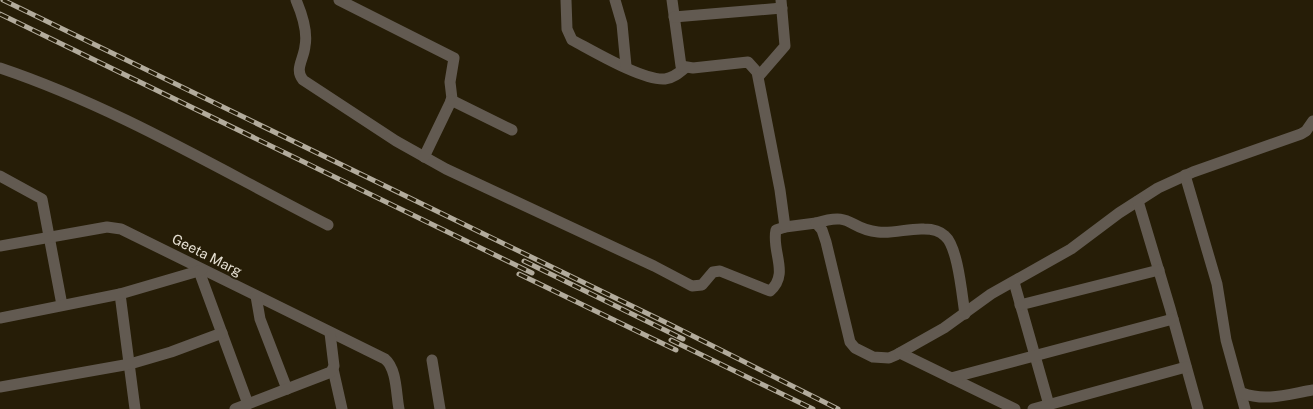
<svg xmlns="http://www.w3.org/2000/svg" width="1313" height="409" font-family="'Public Sans',sans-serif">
<rect width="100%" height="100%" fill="#261d07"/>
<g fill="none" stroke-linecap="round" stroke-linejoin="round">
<g stroke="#625a51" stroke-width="11">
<path d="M296 0C302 14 308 31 305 46 304 59 294 69 303 80L396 141 446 169 654 266 692 286 702 285 713 272 720 271 770 291C790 274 771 251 776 230L785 227 816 223 822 230 826 242 850 342 855 348 873 357 889 358 896 355 944 328 991 294 1071 249 1119 213 1158 188 1193 172 1301 134 1306 131 1313 121"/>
<path d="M339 0 454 58 450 82 452 99 424 157"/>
<path d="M566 0 567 29 572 40C593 51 643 81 665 79 673 78 679 73 685 68"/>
<path d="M615 0 622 24 626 66"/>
<path d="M672 0 681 66 693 68 748 62 757 72 780 190 785 227"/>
<path d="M674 17 782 8"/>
<path d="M0 68C116 107 220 170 328 225"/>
<path d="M759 76 785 46 781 0"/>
<path d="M451 100 512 130"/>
<path d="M1185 175 1217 284 1226 340 1245 409"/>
<path d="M0 176 42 199 62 305"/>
<path d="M1138 201 1170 308 1198 409"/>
<path d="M816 223C854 211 847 229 878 232 893 234 909 228 924 229 932 229 939 230 945 236 958 247 962 296 965 314"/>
<path d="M0 246 107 227 121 229 385 359C397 369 396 394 399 409"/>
<path d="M199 271 248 404"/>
<path d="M1014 282 1049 405"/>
<path d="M120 294 135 409"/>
<path d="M256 296 260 319 287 389"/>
<path d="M1020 305 1159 270"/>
<path d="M0 318 120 294 202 270"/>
<path d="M900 353 1015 409"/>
<path d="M432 360 440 409"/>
<path d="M333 369 342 409"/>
<path d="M951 378 1173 319"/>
<path d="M0 387 130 364 171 352 222 333"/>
<path d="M1242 393C1266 402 1289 394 1313 390"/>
<path d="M235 409 331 372 334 366 330 333"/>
<path d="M1033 409 1186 367"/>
</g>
<defs>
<g id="rail">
<path d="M3 0 671 325 838 409"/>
<path d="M0 14 532 273"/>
<path d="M524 261 683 339"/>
<path d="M519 274 676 350"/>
<path d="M671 340 813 409"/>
</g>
</defs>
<use href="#rail" stroke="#b2ab9c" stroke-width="5"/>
<use href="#rail" stroke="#261d07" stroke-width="3" stroke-dasharray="9" stroke-linecap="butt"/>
</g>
<g text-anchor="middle" stroke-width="4" stroke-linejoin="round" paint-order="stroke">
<g font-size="14" fill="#e5dfd2" stroke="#261d07">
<text transform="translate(207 255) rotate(27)" y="5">Geeta Marg</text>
</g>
</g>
</svg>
